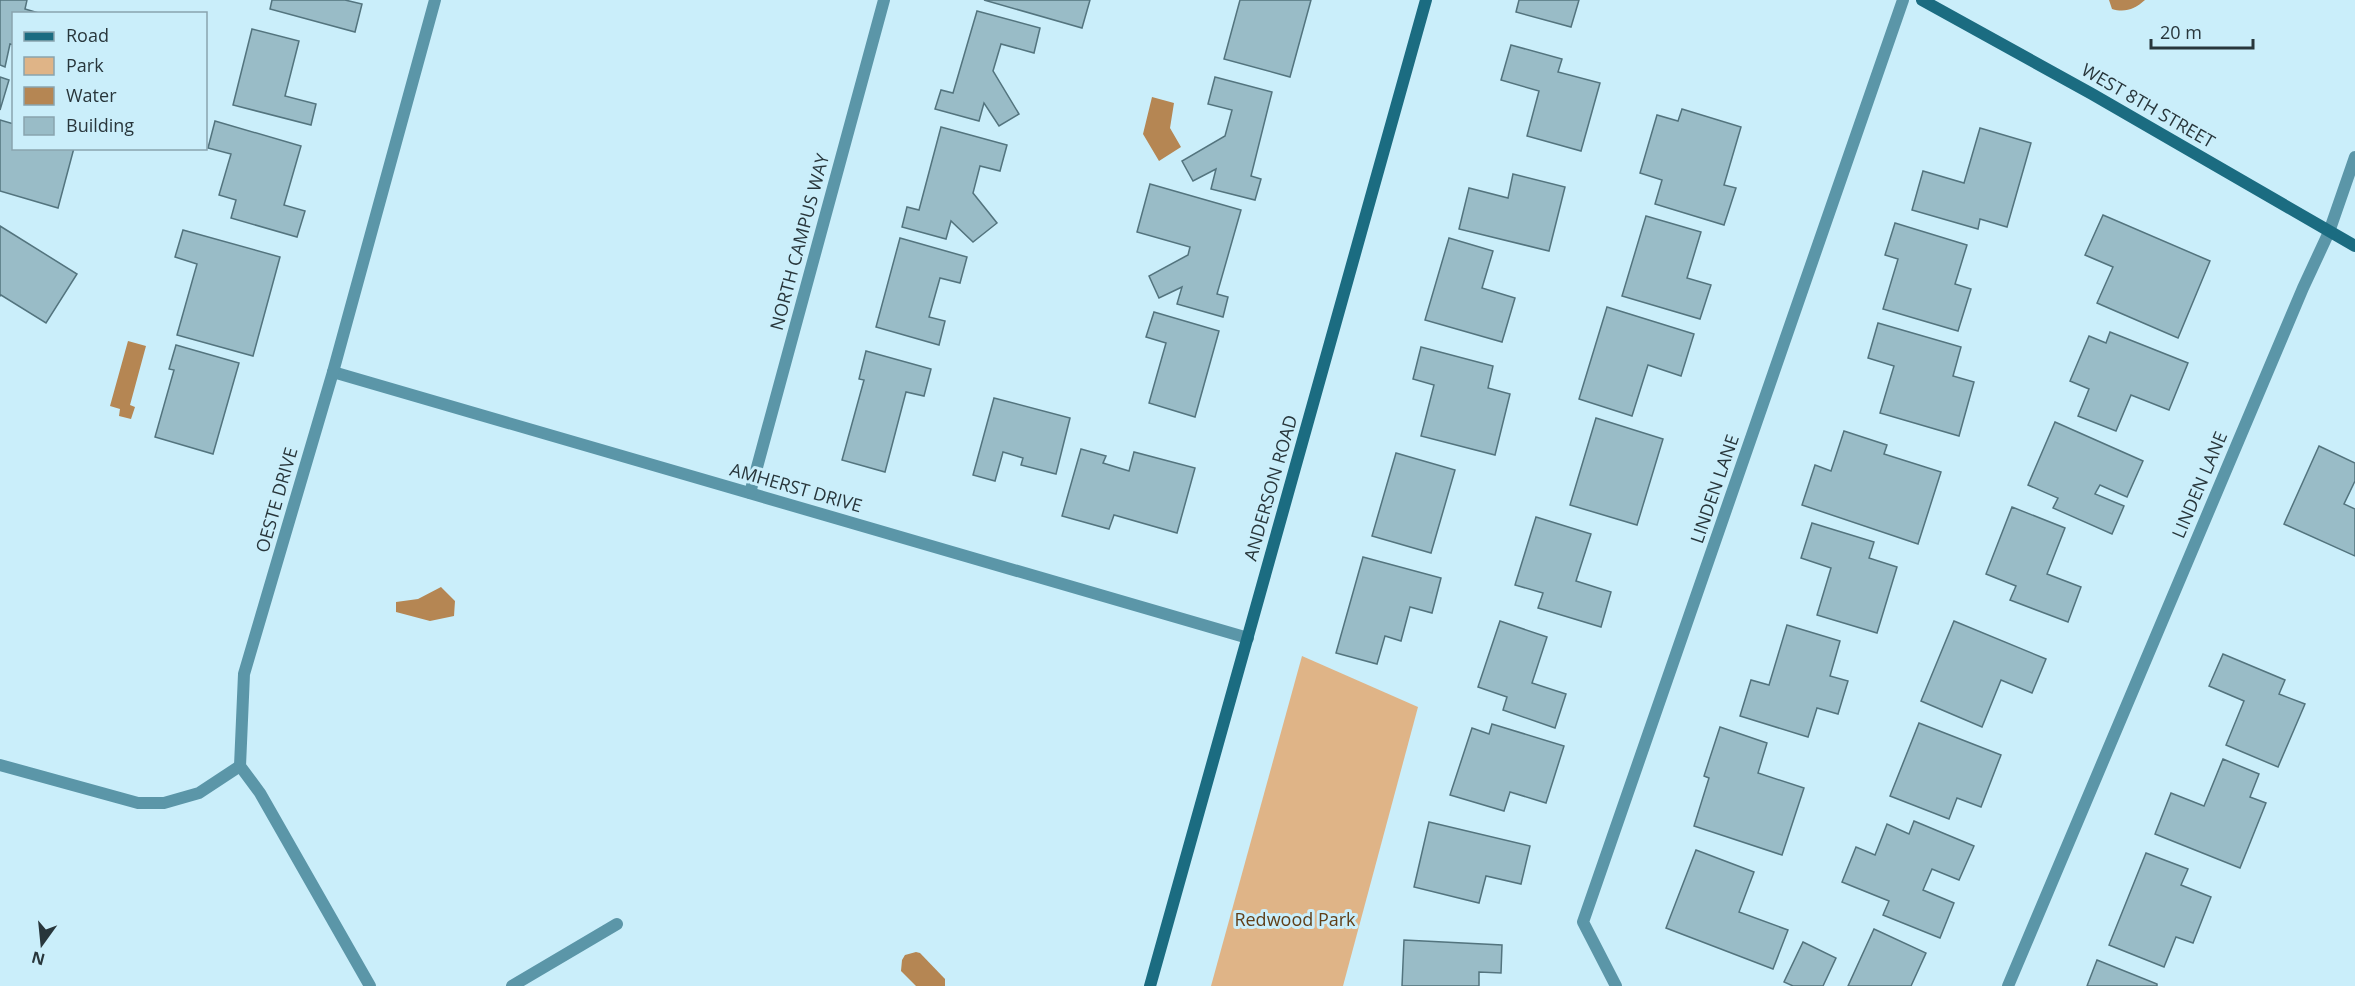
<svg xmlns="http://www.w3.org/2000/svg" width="2355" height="986" font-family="'Open Sans',sans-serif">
<rect width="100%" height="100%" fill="#caeefa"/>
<path fill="#dfb487" d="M1302 656 1418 707 1343 986H1211Z"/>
<g fill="#b58653">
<path d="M2109 0H2145C2135 9 2125 13 2112 9Z"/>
<path d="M1152 97 1174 103 1170 128 1181 147 1159 161 1143 134Z"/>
<path d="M128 341 146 346 130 405 135 407 131 419 119 416 120 409 110 406Z"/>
<path d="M441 587 455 601 454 616 430 621 396 612V602L418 599Z"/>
<path d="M916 952 920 953 945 979V986H916L901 971 902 960 905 955Z"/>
</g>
<g fill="#99bcc7" stroke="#53747e" stroke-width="1.5">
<path d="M0 0H27L25 9 42 14H14V45L10 44 5 67 0 65Z"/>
<path d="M272 0H345L362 4 355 32 270 9Z"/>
<path d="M984 0H1090L1082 28Z"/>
<path d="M1240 0H1311L1290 77 1224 59Z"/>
<path d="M1519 0H1579L1571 27 1516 12Z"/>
<path d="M977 11 1040 28 1034 53 1001 44 993 71 1019 114 999 126 984 103 979 121 935 109 941 90 953 93Z"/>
<path d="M252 29 299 41 285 96 316 104 311 125 233 105Z"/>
<path d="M1511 45 1562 59 1558 72 1600 83 1581 151 1527 136 1539 91 1501 80Z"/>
<path d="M0 77 9 80 0 110Z"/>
<path d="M1215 77 1272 92 1251 176 1261 179 1255 200 1211 189 1216 169 1193 181 1182 161 1225 136 1232 110 1208 104Z"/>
<path d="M1682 109 1741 127 1724 185 1736 188 1724 225 1655 204 1662 180 1640 173 1657 115 1678 121Z"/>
<path d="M0 120 14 124V148H74L58 208 0 191Z"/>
<path d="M215 121 301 146 284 205 305 211 297 237 231 218 236 200 219 195 231 154 208 148Z"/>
<path d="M941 127 1007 145 1000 171 980 166 973 193 997 223 973 242 951 221 946 239 902 227 907 207 919 210Z"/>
<path d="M1980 128 2031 143 2007 227 1980 219 1978 229 1912 210 1923 171 1964 183Z"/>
<path d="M1513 174 1565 187 1549 251 1459 229 1469 188 1508 198Z"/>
<path d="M1150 184 1241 210 1217 294 1228 297 1223 317 1177 304 1182 287 1159 298 1149 276 1188 255 1190 247 1137 232Z"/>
<path d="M2103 215 2210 261 2178 338 2097 303 2113 267 2085 255Z"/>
<path d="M1646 216 1701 232 1687 278 1711 285 1700 319 1622 296Z"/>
<path d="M1895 223 1967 245 1955 284 1971 289 1958 331 1883 309 1898 259 1885 255Z"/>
<path d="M0 226 77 274 46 323 1 295 0 296Z"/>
<path d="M183 230 280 257 253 356 177 335 197 264 175 257Z"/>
<path d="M900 238 967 257 960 283 940 278 929 317 945 321 939 345 876 327Z"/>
<path d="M1449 238 1493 251 1482 288 1515 298 1502 342 1425 320Z"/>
<path d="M1607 307 1694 334 1681 376 1648 365 1632 416 1579 399Z"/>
<path d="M1154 312 1219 331 1195 417 1149 403 1166 343 1146 337Z"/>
<path d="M1878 323 1961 347 1953 376 1974 382 1959 436 1880 413 1894 366 1868 358Z"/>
<path d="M2110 332 2188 363 2169 410 2131 395 2116 431 2078 416 2089 389 2070 381 2089 336 2106 343Z"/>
<path d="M176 345 239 363 213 454 155 437 174 370 169 369Z"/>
<path d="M1421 347 1493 366 1488 388 1510 394 1495 455 1421 436 1434 385 1413 379Z"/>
<path d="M866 351 931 369 924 396 906 392 885 472 842 460 864 380 859 379Z"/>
<path d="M994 398 1070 418 1056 474 1021 465 1023 458 1003 452 995 481 973 475Z"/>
<path d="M1596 418 1663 439 1637 525 1570 505Z"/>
<path d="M2055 422 2143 461 2127 497 2100 485 2095 494 2124 506 2112 534 2053 508 2058 498 2028 485Z"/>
<path d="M1844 431 1887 445 1884 454 1941 472 1918 544 1802 505 1815 465 1831 471Z"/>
<path d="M2319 446 2355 463V481L2344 504 2355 509V556L2284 524Z"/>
<path d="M1081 449 1106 456 1103 463 1129 471 1134 452 1195 468 1177 533 1114 515 1109 529 1062 516Z"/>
<path d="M1396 453 1455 470 1431 553 1372 536Z"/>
<path d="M2012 507 2065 528 2047 574 2081 587 2068 622 2010 600 2016 586 1986 574Z"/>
<path d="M1536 517 1591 534 1576 581 1611 592 1601 627 1538 608 1543 593 1515 585Z"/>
<path d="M1812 523 1874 542 1869 558 1897 567 1877 633 1817 615 1831 568 1801 558Z"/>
<path d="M1363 557 1441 578 1432 613 1410 607 1401 641 1385 636 1377 664 1336 653Z"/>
<path d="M1500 621 1547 637 1532 683 1566 694 1555 728 1503 710 1507 697 1478 687Z"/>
<path d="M1954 621 2046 659 2032 693 2001 680 1982 727 1921 701Z"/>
<path d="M1787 625 1840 641 1830 676 1848 681 1838 714 1817 708 1808 737 1740 716 1751 680 1769 685Z"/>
<path d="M2223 654 2285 680 2279 694 2305 704 2278 767 2226 745 2244 701 2209 686Z"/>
<path d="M1919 723 2001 755 1981 807 1957 798 1949 819 1890 796Z"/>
<path d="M1492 724 1564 746 1546 803 1510 792 1504 811 1450 795 1472 728 1489 734Z"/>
<path d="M1720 727 1767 743 1758 773 1804 788 1782 855 1694 826 1709 778 1704 776Z"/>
<path d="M2223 759 2259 774 2250 797 2266 803 2240 868 2155 834 2171 793 2204 806Z"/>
<path d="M1914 821 1974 846 1959 880 1932 869 1923 890 1954 903 1940 938 1883 915 1889 901 1842 882 1856 847 1875 855 1887 824 1909 834Z"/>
<path d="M1429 822 1530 846 1521 884 1486 876 1479 903 1414 887Z"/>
<path d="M1696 850 1754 872 1739 912 1788 930 1773 969 1666 928Z"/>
<path d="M2146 853 2188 869 2181 885 2211 897 2193 943 2176 937 2164 967 2109 945Z"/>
<path d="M1874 929 1926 953 1911 986H1848Z"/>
<path d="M1404 940 1502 945 1501 973 1479 972V986H1402Z"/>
<path d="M1803 942 1836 958 1823 986H1793L1784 982Z"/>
<path d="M2097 960 2157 984V986H2087Z"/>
</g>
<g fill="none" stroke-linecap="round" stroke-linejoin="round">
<g stroke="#5b96a8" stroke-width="12">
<path d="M333 372 1248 638"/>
<path d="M750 493 884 0"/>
<path d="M0 765 138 803H164L199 793 240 766"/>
<path d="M370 986 260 793 240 766 244 674 333 372 435 0"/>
<path d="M512 986 617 924"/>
<path d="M1616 986 1583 922 1903 0"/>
<path d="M2008 986 2303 288 2329 232 2355 157"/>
</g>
<g stroke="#1b6c81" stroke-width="12">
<path d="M1922 0 2092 94 2355 246"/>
<path d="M1150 986 1426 0"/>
</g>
</g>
<g text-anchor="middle" stroke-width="6" stroke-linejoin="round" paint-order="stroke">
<g font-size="18" fill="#28363b" stroke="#caeefa">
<text transform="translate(2148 106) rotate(30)" y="6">WEST 8TH STREET</text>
<text transform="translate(800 242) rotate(-75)" y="6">NORTH CAMPUS WAY</text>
<text transform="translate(2200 485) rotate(-67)" y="6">LINDEN LANE</text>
<text transform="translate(796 488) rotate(16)" y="6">AMHERST DRIVE</text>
<text transform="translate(1271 488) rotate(-74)" y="6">ANDERSON ROAD</text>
<text transform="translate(1715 489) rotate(-71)" y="6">LINDEN LANE</text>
<text transform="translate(277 500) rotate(-74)" y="6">OESTE DRIVE</text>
</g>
<g font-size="18" fill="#603e17" stroke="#caeefa">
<text x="1295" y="926">Redwood Park</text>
</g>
</g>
<rect x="12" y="12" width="195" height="138" fill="#caeefa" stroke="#89a4ae" stroke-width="1.5"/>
<rect x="24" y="32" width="30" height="9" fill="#1b6c81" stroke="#89a4ae" stroke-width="1.5"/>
<text x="66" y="42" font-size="18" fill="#28363b">Road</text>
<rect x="24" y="57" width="30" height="18" fill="#dfb487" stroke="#89a4ae" stroke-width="1.5"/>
<text x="66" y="72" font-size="18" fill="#28363b">Park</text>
<rect x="24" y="87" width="30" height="18" fill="#b58653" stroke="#89a4ae" stroke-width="1.5"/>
<text x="66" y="102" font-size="18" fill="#28363b">Water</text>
<rect x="24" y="117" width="30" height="18" fill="#99bcc7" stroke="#89a4ae" stroke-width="1.5"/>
<text x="66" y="132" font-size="18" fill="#28363b">Building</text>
<g transform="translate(42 944) rotate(195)" stroke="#caeefa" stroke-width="4.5" paint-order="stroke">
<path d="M0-4.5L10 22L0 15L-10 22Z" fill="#28363b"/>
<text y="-9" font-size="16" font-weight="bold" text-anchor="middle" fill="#28363b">N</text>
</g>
<path d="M2151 39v9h102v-9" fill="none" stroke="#28363b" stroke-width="3"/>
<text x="2160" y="39" font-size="18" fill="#28363b" stroke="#caeefa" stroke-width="4.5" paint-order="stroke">20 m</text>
</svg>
